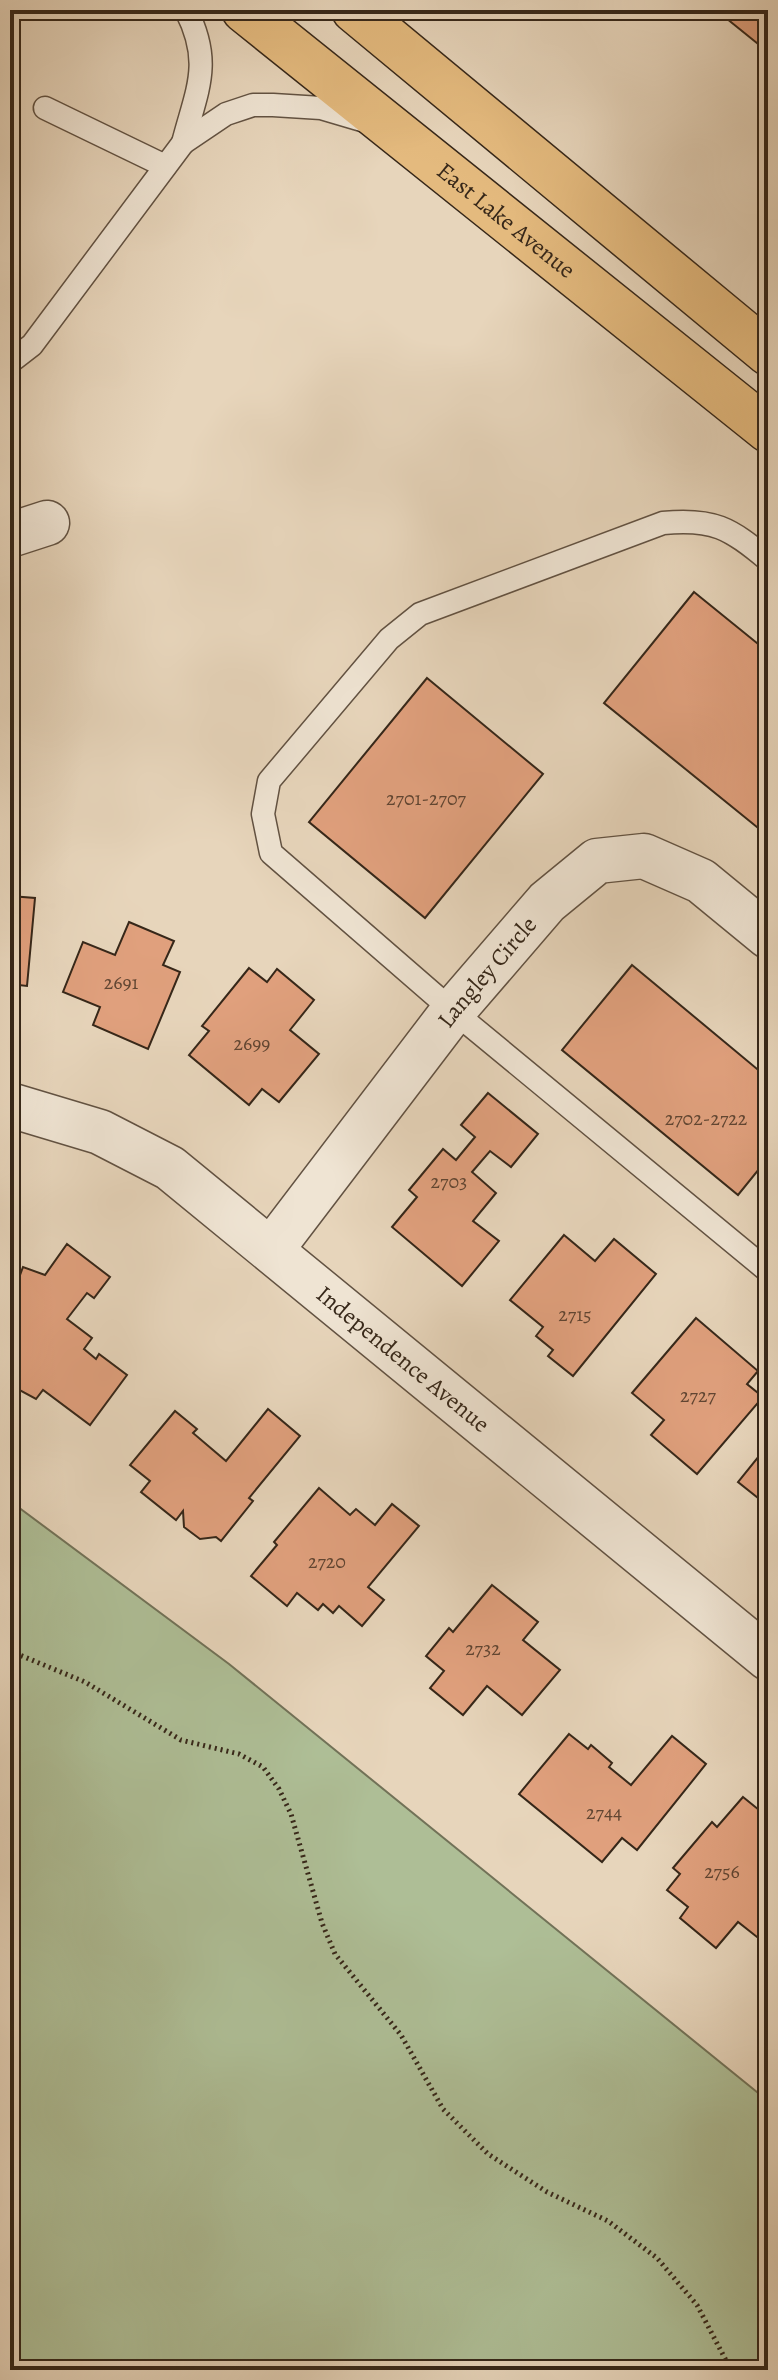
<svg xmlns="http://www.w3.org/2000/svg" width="778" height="2380" font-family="Alegreya,serif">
<rect width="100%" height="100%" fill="#e7d5bb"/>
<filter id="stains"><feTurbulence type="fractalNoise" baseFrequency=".0025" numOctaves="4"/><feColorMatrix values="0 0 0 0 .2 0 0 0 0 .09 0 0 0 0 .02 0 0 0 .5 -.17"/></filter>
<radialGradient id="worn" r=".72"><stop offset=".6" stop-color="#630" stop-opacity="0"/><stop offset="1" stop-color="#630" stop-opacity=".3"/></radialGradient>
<path fill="#aebe96" stroke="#727258" stroke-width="2" d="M10 1501 229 1664 768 2101V2370H10Z"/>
<g fill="#e0a07d" stroke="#362719" stroke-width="2">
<path d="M716 10H768V52Z"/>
<path d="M694 592 768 652V836L604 703Z"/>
<path d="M427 678 543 774 425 918 309 822Z"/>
<path d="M10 896 35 898 27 986 10 984Z"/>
<path d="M129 922 174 941 163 965 180 972 148 1049 93 1025 100 1007 63 992 83 942 115 955Z"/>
<path d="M632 965 768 1078V1158L738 1195 562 1050Z"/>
<path d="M249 968 267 982 277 969 314 1000 290 1030 319 1054 279 1102 262 1089 249 1105 189 1055 209 1031 202 1026Z"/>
<path d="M488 1093 538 1134 511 1167 490 1151 472 1172 496 1193 473 1221 499 1241 462 1286 392 1227 417 1197 409 1190 443 1149 456 1160 475 1137 461 1125Z"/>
<path d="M564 1235 595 1261 614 1239 656 1274 573 1376 548 1356 553 1350 536 1336 543 1327 510 1300Z"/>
<path d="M67 1244 110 1277 94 1298 87 1293 67 1319 92 1338 84 1349 96 1359 99 1354 127 1375 90 1425 43 1390 36 1399 10 1385V1355L18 1345 10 1339V1316L17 1309 10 1308V1302L23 1267 45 1275Z"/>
<path d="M696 1318 758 1371 747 1384 763 1397 697 1474 651 1435 664 1420 632 1393Z"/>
<path d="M268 1409 300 1436 249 1498 253 1501 221 1541 216 1537 200 1539 184 1527 183 1511 176 1520 141 1492 150 1481 130 1465 175 1411 197 1429 193 1433 226 1461Z"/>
<path d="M768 1445V1506L738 1482Z"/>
<path d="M319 1488 350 1515 356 1509 375 1525 392 1504 419 1526 368 1587 384 1600 362 1626 339 1606 333 1613 323 1604 318 1610 297 1593 287 1606 251 1576 277 1545 274 1542Z"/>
<path d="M492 1585 538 1622 523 1640 560 1670 522 1715 487 1686 463 1715 430 1688 444 1671 426 1656 449 1628 453 1632Z"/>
<path d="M569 1734 588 1749 591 1745 612 1763 609 1767 631 1785 672 1736 706 1764 637 1850 622 1838 602 1862 519 1794Z"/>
<path d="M743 1797 764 1814 768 1810V1925L757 1937 738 1922 716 1948 680 1918 688 1907 667 1890 680 1874 673 1868 712 1822 717 1827Z"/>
</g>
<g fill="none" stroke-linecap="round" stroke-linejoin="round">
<defs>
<g id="service">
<path d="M45 108 165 166"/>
<path d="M183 143C197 89 213 63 186 10"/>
<path d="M10 362 32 345 183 143 226 114 253 105H273L321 108 365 121"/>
<path d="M768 560C730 528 713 518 663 523L420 614 389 639 269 781 263 814 271 853 453 1011 768 1271"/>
</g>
<g id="minor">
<path d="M10 535 47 523"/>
<path id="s1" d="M10 1105 100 1132 170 1168 768 1658"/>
<path id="s2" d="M271 1250 453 1011 547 902 597 861 644 856 701 881 768 936"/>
</g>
<g id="primary">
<path id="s3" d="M244 10 768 430"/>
<path d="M354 10 768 353"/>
</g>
</defs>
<use href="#service" stroke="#625242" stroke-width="25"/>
<use href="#minor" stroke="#625242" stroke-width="47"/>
<use href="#primary" stroke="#362719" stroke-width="47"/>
<path stroke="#362719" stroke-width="5" stroke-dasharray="2 4" stroke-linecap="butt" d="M10 1651 85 1682 181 1740 239 1754 263 1767 279 1789 291 1814 322 1923 335 1954 401 2035 443 2109 488 2154 547 2192 608 2221 657 2258 697 2305 731 2370"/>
<use href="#service" stroke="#efe4d3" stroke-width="22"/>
<use href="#minor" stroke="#efe4d3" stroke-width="44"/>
<use href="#primary" stroke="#e4ba7e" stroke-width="44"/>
</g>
<g text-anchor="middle" stroke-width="6" stroke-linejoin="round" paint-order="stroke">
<g font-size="20" fill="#604532">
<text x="426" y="805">2701-2707</text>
<text x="121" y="989">2691</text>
<text x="252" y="1050">2699</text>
<text x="706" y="1125">2702-2722</text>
<text x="449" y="1188">2703</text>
<text x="575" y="1321">2715</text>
<text x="698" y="1402">2727</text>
<text x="327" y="1568">2720</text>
<text x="483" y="1655">2732</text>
<text x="604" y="1819">2744</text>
<text x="722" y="1878">2756</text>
</g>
<g font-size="24" fill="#362719" stroke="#efe4d3">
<text dy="8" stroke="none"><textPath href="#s3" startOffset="336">East Lake Avenue</textPath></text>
<text dy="8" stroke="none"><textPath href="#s2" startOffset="352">Langley Circle</textPath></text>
<text dy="8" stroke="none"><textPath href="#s1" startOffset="474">Independence Avenue</textPath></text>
</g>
</g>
<rect width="778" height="2380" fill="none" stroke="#e7d5bb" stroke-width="40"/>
<rect x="12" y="12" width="754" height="2356" fill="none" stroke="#362719" stroke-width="4"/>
<rect x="20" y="20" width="738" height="2340" fill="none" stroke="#362719" stroke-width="2"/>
<rect width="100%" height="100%" filter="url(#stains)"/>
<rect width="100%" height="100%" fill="url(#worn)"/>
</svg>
